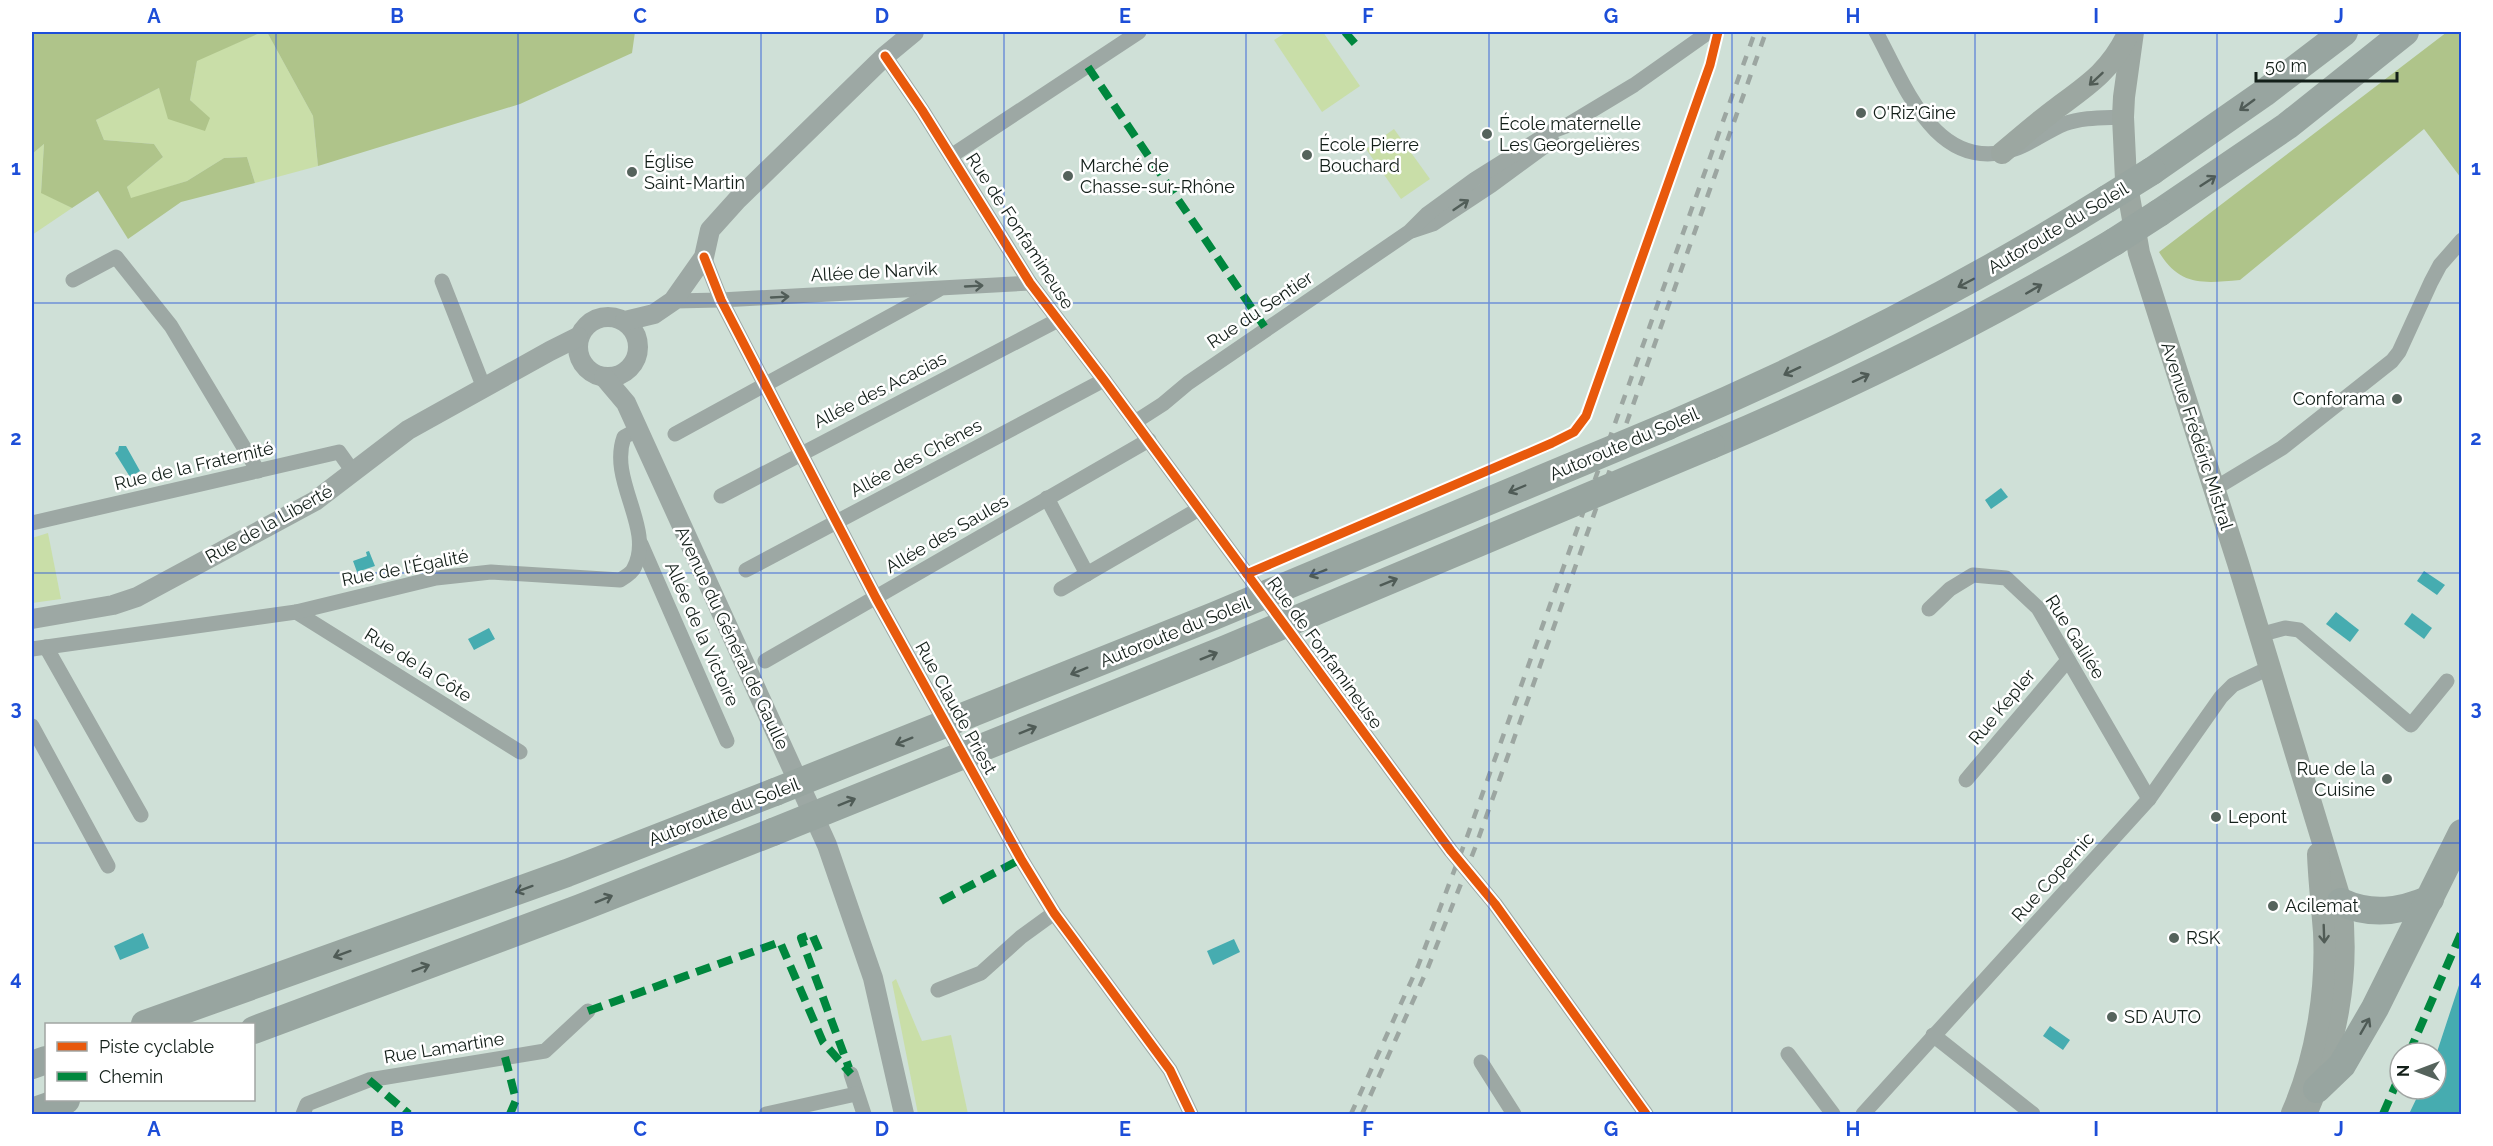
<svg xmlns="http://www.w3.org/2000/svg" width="2493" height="1146" font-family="Raleway,sans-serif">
<rect width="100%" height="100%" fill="#cfe0d7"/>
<g fill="#c9dea8">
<path d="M262 32H267L313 116 318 166 255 183 247 157 224 158 187 181 131 199 127 187 163 157 154 144 104 140 96 120 159 88 209 118 190 100 197 60Z"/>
<path d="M1287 32H1323L1360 86 1322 112 1274 40Z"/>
<path d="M1394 129 1430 179 1401 199 1366 149Z"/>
<path d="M44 144 41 192 72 208 32 235V154Z"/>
<path d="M48 533 61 599 32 603V538Z"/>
<path d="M896 979 922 1041 951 1035 968 1114H918L892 982Z"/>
</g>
<g fill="#afc48a">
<path d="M32 32H262L197 61 190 100 210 118 205 131 168 119 159 88 96 120 104 140 154 144 163 157 127 187 131 198 187 181 224 158 247 157 255 183 181 202 128 239 98 191 72 208 41 193 44 144 32 154Z"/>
<path d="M267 32H635L632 53 520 104 318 166 313 116Z"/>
<path d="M2447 32H2461V178L2424 129 2240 280C2204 283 2180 287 2159 252Z"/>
</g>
<g fill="#46acb0">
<path d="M119 446H126L140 471 130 477 115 453 118 451Z"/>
<path d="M2001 488 2008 497 1991 509 1985 500Z"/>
<path d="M369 551 375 566 357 572 353 561 367 556 366 552Z"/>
<path d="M2424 571 2445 585 2437 595 2417 581Z"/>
<path d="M2336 612 2359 630 2350 642 2326 624Z"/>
<path d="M2412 613 2432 628 2424 639 2404 624Z"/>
<path d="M489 628 495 639 474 650 468 639Z"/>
<path d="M143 933 149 948 120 960 114 946Z"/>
<path d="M1234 939 1240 952 1213 965 1207 951Z"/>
<path d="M2461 979V1114H2409L2421 1089H2436V1055Z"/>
<path d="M2050 1026 2070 1040 2063 1050 2043 1036Z"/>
</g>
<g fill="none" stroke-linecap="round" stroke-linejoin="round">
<g stroke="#9da8a4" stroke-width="15">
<path d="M1876 32C1905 85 1936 176 2015 149 2032 143 2047 131 2064 124 2083 117 2104 118 2123 117"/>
<path d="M885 56 922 110 1030 283 1104 380 1451 851 1495 904 1646 1114"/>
<path d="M951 156 1139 32"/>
<path d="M1412 231 1433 224 1492 185 1552 141"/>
<path d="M704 257 721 300 876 598 1021 859 1054 913 1170 1070 1191 1114"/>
<path d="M73 280 116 257 171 326 258 471"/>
<path d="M442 281 484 388"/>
<path d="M673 301 721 300 1030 283"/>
<path d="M1135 422 1163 404 1188 383 1409 232 1427 214 1475 179 1550 132 1566 126 1634 85 1709 32"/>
<path d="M675 434 938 290"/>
<path d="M2214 489 2282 448 2392 361 2399 352 2431 282 2440 265 2462 240"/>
<path d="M721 496 1058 320"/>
<path d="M1047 498 1087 574"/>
<path d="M32 523 339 452 354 473"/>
<path d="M641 544 727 741"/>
<path d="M746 570 1104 380"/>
<path d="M1061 589 1199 509"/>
<path d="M1929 609 1950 589 1973 575 2006 578 2038 608 2149 799"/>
<path d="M296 612 520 752"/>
<path d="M2259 635 2285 628 2299 630 2411 725 2447 681"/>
<path d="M46 647 141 815"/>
<path d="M32 649 296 612 436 578 491 572 620 580C625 577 632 573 634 568 655 528 608 481 624 437L637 430"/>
<path d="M765 661 1149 440"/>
<path d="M32 726 108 866"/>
<path d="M1966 780 2068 660"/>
<path d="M938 990 981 973 1021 937 1054 913"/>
<path d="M1933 1035 2033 1114"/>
<path d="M1788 1054 1833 1114"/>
<path d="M1481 1062 1514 1114"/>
<path d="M851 1074 864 1114"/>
<path d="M303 1114 307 1104 369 1080 545 1051 588 1011"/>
<path d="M766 1114 856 1094"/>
<path d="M1863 1114 2149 799 2221 697 2233 685 2269 668"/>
</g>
<g stroke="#9da8a4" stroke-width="20">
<circle cx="608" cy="347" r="30"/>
<path d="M625 321 654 314 673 301 704 257 710 230 737 200 885 56 914 32"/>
<path d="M604 377 626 403 827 845 873 978 904 1114"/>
<path d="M32 619 113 605 137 597 315 501 408 430 550 351 578 337"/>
</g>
<g stroke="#9ca7a1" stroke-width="22">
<path d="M2133 32 2124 97 2123 117 2126 180 2139 253 2238 563 2341 902C2350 978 2336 1045 2306 1114"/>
<path d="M2002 153C2020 138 2038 122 2057 108 2088 85 2109 72 2127 36"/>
<path d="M2292 1113C2316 1058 2327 992 2324 932 2322 906 2319 880 2318 854"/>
</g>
<g stroke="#98a5a0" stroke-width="28">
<path d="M2152 171 2264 93 2344 32"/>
<path d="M2159 213 2287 126 2405 32"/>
<path d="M1668 426C1820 361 1966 287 2107 199"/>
<path d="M1711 445C1851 386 1984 320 2114 242"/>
<path d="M2341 902C2371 916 2400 912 2430 899"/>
<path d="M145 1024 567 873 775 792"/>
<path d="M254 1030 580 908 773 832"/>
<path d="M32 1065 46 1060"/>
<path d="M2317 1089 2342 1065 2375 1008 2462 833"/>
<path d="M32 1112 66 1100"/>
</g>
<g stroke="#9ca6a1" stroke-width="4.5" stroke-dasharray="10 10" stroke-linecap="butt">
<path d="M1351 1114 1418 966 1467 837 1755 32"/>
<path d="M1362 1114 1427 970 1475 848 1766 32"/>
</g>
<g stroke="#98a5a0" stroke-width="28">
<path d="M2107 199 2152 171"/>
<path d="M2114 242 2159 213"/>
<path d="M775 792 1214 616 1668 426"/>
<path d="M773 832 1226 649 1711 445"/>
</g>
<g stroke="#00873e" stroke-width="8" stroke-dasharray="15 8" stroke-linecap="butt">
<path d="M1345 32 1358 47"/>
<path d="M1088 67 1266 329"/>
<path d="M941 901 1021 859"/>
<path d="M819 950 812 934 801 938 849 1068"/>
<path d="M588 1011 780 942 823 1042 851 1074"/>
<path d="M2409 1053 2462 931"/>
<path d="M505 1057 516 1100 510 1114"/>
<path d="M369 1080 409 1114"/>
<path d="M2383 1114 2400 1075"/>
</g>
<defs>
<g id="cycleway">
<path d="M885 56 922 110 1030 283 1104 380 1451 851 1495 904 1646 1114"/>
<path d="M704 257 721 300 876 598 1021 859 1054 913 1170 1070 1191 1114"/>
<path d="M1247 574 1552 443 1574 432 1586 416 1710 65 1718 32"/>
</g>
</defs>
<use href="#cycleway" stroke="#fff" stroke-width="13"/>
<use href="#cycleway" stroke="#e8590c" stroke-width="9"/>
</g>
<defs><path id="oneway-shaft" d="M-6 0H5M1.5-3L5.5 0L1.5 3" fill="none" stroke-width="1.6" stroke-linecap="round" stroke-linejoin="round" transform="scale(1.5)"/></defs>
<g stroke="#515c56">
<use href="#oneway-shaft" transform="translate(2096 79) rotate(137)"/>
<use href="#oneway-shaft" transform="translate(2324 934) rotate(88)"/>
</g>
<g stroke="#4f5b56">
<use href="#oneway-shaft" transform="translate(2247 105) rotate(144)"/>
<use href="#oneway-shaft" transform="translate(2208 181) rotate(-33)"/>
<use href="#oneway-shaft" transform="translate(1966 283) rotate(152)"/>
<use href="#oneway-shaft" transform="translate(2034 289) rotate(-30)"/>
<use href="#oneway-shaft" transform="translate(1792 371) rotate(155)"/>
<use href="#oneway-shaft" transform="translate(1861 378) rotate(-25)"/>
<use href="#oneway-shaft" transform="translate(1517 489) rotate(157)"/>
<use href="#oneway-shaft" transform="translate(1318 573) rotate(158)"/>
<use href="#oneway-shaft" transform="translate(1389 582) rotate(-22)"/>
<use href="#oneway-shaft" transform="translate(1209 656) rotate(-22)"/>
<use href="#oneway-shaft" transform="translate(1079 671) rotate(158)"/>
<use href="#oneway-shaft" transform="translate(1028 730) rotate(-22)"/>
<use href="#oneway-shaft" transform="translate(904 741) rotate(158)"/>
<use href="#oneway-shaft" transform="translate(847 802) rotate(-22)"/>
<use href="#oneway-shaft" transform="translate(524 889) rotate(160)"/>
<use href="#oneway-shaft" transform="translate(604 899) rotate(-22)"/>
<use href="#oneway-shaft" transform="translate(342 954) rotate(160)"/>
<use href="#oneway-shaft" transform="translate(421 968) rotate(-21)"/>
<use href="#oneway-shaft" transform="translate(2365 1026) rotate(-60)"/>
</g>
<g stroke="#515d58">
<use href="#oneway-shaft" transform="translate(1461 205) rotate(-34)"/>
<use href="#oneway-shaft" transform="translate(974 286) rotate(-3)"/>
<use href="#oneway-shaft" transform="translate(780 297) rotate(-3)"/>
</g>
<path fill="none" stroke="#1d4ed8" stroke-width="1.5" stroke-opacity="0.55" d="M276 32V1114M518 32V1114M761 32V1114M1004 32V1114M1246 32V1114M1489 32V1114M1732 32V1114M1975 32V1114M2217 32V1114M32 303H2462M32 573H2462M32 843H2462"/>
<g fill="#55635c" stroke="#fff" stroke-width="2">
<circle cx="1861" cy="113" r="6"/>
<circle cx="1487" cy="134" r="6"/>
<circle cx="1307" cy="155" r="6"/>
<circle cx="632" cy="172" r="6"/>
<circle cx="1068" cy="176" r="6"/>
<circle cx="2397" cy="399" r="6"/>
<circle cx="2387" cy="779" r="6"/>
<circle cx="2216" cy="817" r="6"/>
<circle cx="2273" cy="906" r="6"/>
<circle cx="2174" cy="938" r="6"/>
<circle cx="2112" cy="1017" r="6"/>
</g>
<g text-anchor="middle" stroke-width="5" stroke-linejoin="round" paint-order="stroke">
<g font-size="18" fill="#131f19" stroke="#fff" text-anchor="start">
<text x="1873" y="119">O'Riz'Gine</text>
<text x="1499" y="130">École maternelle<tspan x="1499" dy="21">Les Georgelières</tspan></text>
<text x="1319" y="151">École Pierre<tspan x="1319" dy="21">Bouchard</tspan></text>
<text x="644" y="168">Église<tspan x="644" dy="21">Saint-Martin</tspan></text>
<text x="1080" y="172">Marché de<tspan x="1080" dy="21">Chasse-sur-Rhône</tspan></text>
<text x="2385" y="405" text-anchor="end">Conforama</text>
<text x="2375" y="775" text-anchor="end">Rue de la<tspan x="2375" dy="21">Cuisine</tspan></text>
<text x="2228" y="823">Lepont</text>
<text x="2285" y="912">Acilemat</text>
<text x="2186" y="944">RSK</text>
<text x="2124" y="1023">SD AUTO</text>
</g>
<g font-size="18" fill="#131f19" stroke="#fff">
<text transform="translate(2058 228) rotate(-31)" y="6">Autoroute du Soleil</text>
<text transform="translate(1020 231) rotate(57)" y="6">Rue de Fonfamineuse</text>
<text transform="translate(874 272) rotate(-3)" y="6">Allée de Narvik</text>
<text transform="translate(1260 310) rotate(-34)" y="6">Rue du Sentier</text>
<text transform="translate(880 390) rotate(-27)" y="6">Allée des Acacias</text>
<text transform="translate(2197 436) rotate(72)" y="6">Avenue Frédéric Mistral</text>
<text transform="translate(1624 444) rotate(-23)" y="6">Autoroute du Soleil</text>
<text transform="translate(916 458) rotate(-28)" y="6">Allée des Chênes</text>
<text transform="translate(194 466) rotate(-13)" y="6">Rue de la Fraternité</text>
<text transform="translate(269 524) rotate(-29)" y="6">Rue de la Liberté</text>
<text transform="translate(947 534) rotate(-30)" y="6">Allée des Saules</text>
<text transform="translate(405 568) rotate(-11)" y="6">Rue de l'Égalité</text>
<text transform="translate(1175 632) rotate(-22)" y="6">Autoroute du Soleil</text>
<text transform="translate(702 634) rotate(66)" y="6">Allée de la Victoire</text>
<text transform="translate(2075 637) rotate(58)" y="6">Rue Galilée</text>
<text transform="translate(732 638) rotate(65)" y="6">Avenue du Général de Gaulle</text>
<text transform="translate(1325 653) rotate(54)" y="6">Rue de Fonfamineuse</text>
<text transform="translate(418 665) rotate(32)" y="6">Rue de la Côte</text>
<text transform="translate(2002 707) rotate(-50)" y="6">Rue Kepler</text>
<text transform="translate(956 708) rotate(61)" y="6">Rue Claude Priest</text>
<text transform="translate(724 812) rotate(-21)" y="6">Autoroute du Soleil</text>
<text transform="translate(2053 877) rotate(-48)" y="6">Rue Copernic</text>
<text transform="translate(444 1048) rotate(-9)" y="6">Rue Lamartine</text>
</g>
</g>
<rect width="2493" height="1146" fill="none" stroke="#ffffff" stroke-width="66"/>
<rect x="45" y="1023" width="210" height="78" fill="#ffffff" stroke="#a1a5a3" stroke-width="1.5"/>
<rect x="57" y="1042" width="30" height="9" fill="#e8590c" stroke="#a1a5a3" stroke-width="1.5"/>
<text x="99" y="1053" font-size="18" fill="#131f19">Piste cyclable</text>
<rect x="57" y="1072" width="30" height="9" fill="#00873e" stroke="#a1a5a3" stroke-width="1.5"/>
<text x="99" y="1083" font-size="18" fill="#131f19">Chemin</text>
<g transform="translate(2418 1071) rotate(270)"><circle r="28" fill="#ffffff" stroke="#a1a5a3" stroke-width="1.5"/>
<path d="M0-4.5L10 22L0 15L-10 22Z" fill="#55635c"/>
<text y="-9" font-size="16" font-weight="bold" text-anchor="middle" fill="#131f19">N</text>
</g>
<path d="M2256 72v9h141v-9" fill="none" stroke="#131f19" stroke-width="3"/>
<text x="2265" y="72" font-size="18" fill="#131f19" stroke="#ffffff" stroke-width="4.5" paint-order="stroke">50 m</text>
<rect x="33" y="33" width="2427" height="1080" fill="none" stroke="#1d4ed8" stroke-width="2"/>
<g font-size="20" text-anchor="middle" font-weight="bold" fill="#1d4ed8">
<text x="154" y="23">A</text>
<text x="397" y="23">B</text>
<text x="640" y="23">C</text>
<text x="882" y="23">D</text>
<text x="1125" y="23">E</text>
<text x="1368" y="23">F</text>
<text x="1611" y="23">G</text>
<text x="1853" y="23">H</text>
<text x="2096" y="23">I</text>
<text x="2339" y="23">J</text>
<text x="16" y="175">1</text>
<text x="2476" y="175">1</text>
<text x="16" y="445">2</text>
<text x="2476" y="445">2</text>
<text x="16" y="715">3</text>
<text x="2476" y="715">3</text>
<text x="16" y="985">4</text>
<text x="2476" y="985">4</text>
<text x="154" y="1136">A</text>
<text x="397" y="1136">B</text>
<text x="640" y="1136">C</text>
<text x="882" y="1136">D</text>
<text x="1125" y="1136">E</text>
<text x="1368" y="1136">F</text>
<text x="1611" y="1136">G</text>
<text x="1853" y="1136">H</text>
<text x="2096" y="1136">I</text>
<text x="2339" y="1136">J</text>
</g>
</svg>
